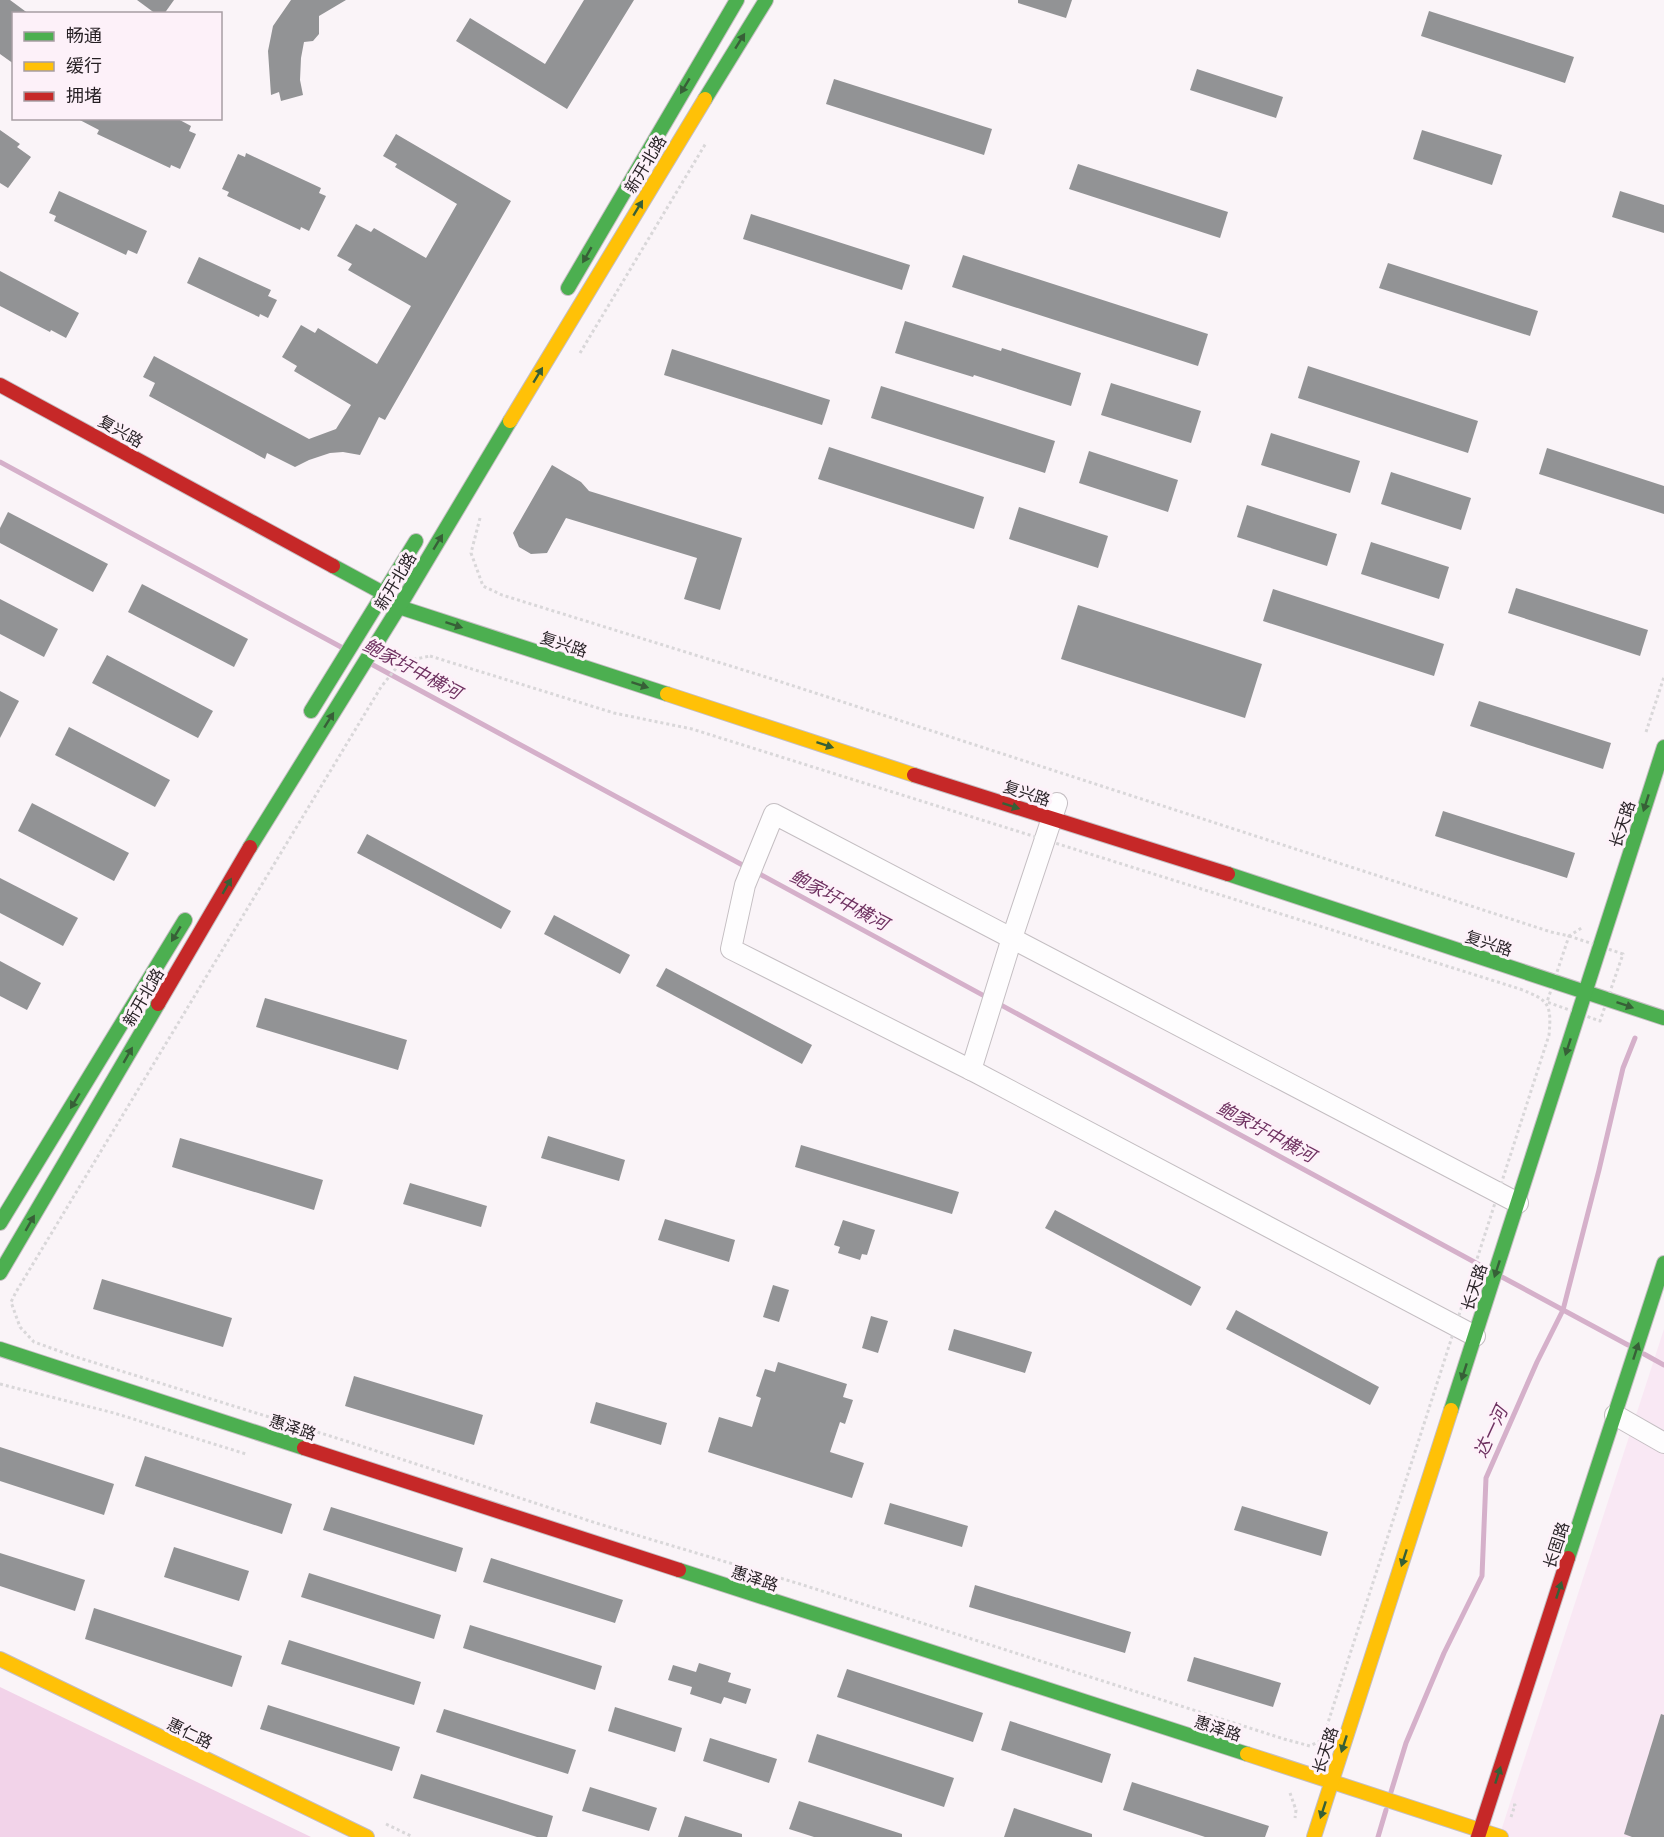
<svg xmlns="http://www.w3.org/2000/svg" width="1664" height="1837" font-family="'Space Grotesk','Noto Sans SC',sans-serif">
<rect width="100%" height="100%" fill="#faf4f8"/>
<path fill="#f9e8f4" d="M1664 1329V1837H1499Z"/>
<path fill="#f2d3e9" d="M0 1687 311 1837H0Z"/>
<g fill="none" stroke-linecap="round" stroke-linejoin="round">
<g stroke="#d5b0ca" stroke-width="5">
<path d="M0 462 341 647"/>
<path d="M373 665 748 868"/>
<path d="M756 872 1489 1270"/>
<path d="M1502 1277 1628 1345"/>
<path d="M1644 1354 1664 1365"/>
<path d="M1391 1792 1406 1743 1444 1653 1482 1576 1486 1478 1537 1362 1563 1310 1599 1170 1623 1068 1635 1038"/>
<path d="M1378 1837 1386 1810"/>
</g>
</g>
<g fill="#929395">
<path d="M0 0H10L29 14H14V64L0 54Z"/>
<path d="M137 0H174L164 14H156Z"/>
<path d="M291 0H346L319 16V34L313 41 304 42 301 58 300 80 303 95 281 101 279 92 271 95 268 51 273 26Z"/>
<path d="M584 0H634L567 109 456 41 470 18 545 64Z"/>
<path d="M1018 0H1072L1066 18 1018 3Z"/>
<path d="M1429 11 1574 57 1565 83 1421 36Z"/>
<path d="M1197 69 1283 97 1276 118 1190 90Z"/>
<path d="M834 79 992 129 984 155 826 104Z"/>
<path d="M76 118H176L191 126 189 131 196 134 180 169 171 165 170 168 97 134 99 130Z"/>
<path d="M0 130 20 144 17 147 31 157 8 188 0 183Z"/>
<path d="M1422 130 1502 155 1492 185 1413 159Z"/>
<path d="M396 134 511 201 385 420 379 417 360 455 343 452 330 453 309 460 295 467 267 453 265 459 149 396 155 383 143 377 154 356 309 439 336 429 351 405 294 371 297 366 282 357 301 325 315 333 318 328 377 364 411 306 348 270 352 264 337 256 356 224 371 232 374 228 426 258 457 204 395 167 397 164 383 156Z"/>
<path d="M246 153 321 188 319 193 326 196 309 231 301 227 300 230 227 196 229 192 222 189 238 154 245 157Z"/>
<path d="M1078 164 1228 212 1220 238 1069 189Z"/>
<path d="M59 191 147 231 137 254 128 250 126 255 54 221 56 216 49 213Z"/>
<path d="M1620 191 1664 205V233L1612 217Z"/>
<path d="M751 214 910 265 902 290 743 239Z"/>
<path d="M963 255 1208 334 1198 366 952 287Z"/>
<path d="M199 257 271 290 268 296 277 300 268 318 260 314 259 317 187 283Z"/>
<path d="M1388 263 1538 311 1530 336 1379 288Z"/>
<path d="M0 271 79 313 66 338 51 330 50 332 0 306Z"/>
<path d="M905 321 1001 351 1002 348 1081 373 1071 406 974 375 973 377 895 353Z"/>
<path d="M672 349 830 400 822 425 664 375Z"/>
<path d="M1308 366 1478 421 1468 453 1298 398Z"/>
<path d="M1111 383 1201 411 1191 443 1101 415Z"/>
<path d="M881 386 1055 441 1045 473 871 418Z"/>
<path d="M1271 433 1360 461 1350 493 1261 465Z"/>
<path d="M829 447 984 497 974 529 818 479Z"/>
<path d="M1547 448 1664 486V514L1539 474Z"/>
<path d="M1089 451 1178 480 1168 512 1079 483Z"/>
<path d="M552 465 581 482 589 491 742 538 720 610 684 599 697 558 566 518 547 553 531 554 519 547 513 533Z"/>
<path d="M1391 472 1471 498 1461 530 1381 504Z"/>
<path d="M1247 505 1337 534 1327 566 1237 537Z"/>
<path d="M1019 507 1108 536 1098 568 1009 539Z"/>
<path d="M8 512 108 564 93 592 0 543V528Z"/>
<path d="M1371 542 1449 567 1439 599 1361 574Z"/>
<path d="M142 584 248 639 234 667 128 612Z"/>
<path d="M1516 588 1648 630 1640 656 1508 613Z"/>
<path d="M1273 589 1444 644 1434 676 1263 621Z"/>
<path d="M0 599 58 629 44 657 0 634Z"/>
<path d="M1078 605 1262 664 1245 718 1061 659Z"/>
<path d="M107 655 213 711 198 738 92 683Z"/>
<path d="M0 691 19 701 0 738Z"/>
<path d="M1479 701 1611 743 1603 769 1470 726Z"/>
<path d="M69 727 170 780 155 807 55 755Z"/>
<path d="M32 803 129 853 114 881 18 831Z"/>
<path d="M1443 811 1575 853 1567 878 1435 836Z"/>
<path d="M367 834 511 911 501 929 357 853Z"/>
<path d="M0 878 78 918 63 946 0 913Z"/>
<path d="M554 915 630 955 620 974 544 934Z"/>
<path d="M0 961 41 983 27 1010 0 996Z"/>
<path d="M666 968 812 1045 802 1064 656 986Z"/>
<path d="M265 998 407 1040 398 1070 256 1027Z"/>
<path d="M548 1136 625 1160 619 1181 541 1158Z"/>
<path d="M180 1138 323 1180 314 1210 172 1167Z"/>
<path d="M801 1145 959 1192 952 1214 795 1167Z"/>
<path d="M410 1183 487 1206 481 1227 403 1204Z"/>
<path d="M1055 1210 1201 1287 1191 1306 1045 1228Z"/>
<path d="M665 1219 735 1240 729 1262 658 1240Z"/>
<path d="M843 1220 875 1230 867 1255 862 1254 860 1260 838 1253 840 1247 834 1245Z"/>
<path d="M102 1279 232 1318 223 1347 93 1309Z"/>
<path d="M773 1285 789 1290 779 1322 763 1317Z"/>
<path d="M1236 1310 1379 1387 1370 1405 1226 1329Z"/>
<path d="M871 1316 888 1321 878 1353 862 1348Z"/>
<path d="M954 1329 1032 1352 1025 1373 948 1350Z"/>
<path d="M778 1362 847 1384 843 1397 853 1400 845 1424 840 1422 830 1452 864 1463 852 1498 708 1452 719 1417 752 1427 761 1398 756 1396 765 1369 775 1372Z"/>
<path d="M354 1376 483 1415 474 1445 345 1406Z"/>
<path d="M596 1402 667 1423 661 1445 590 1423Z"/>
<path d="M0 1447 114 1484 104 1515 0 1481Z"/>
<path d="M145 1456 292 1504 282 1534 135 1486Z"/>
<path d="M890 1503 968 1526 962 1547 884 1524Z"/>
<path d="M1242 1506 1328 1532 1321 1556 1234 1530Z"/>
<path d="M331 1507 463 1548 456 1572 323 1530Z"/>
<path d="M174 1547 249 1571 239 1601 164 1577Z"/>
<path d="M0 1553 85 1580 75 1611 0 1586Z"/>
<path d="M491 1558 623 1600 615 1623 483 1582Z"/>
<path d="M309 1573 441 1615 434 1639 301 1597Z"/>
<path d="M975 1585 1131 1632 1125 1653 969 1607Z"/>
<path d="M94 1608 242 1656 232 1687 85 1639Z"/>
<path d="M470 1625 602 1666 595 1690 463 1648Z"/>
<path d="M289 1640 421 1682 414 1705 281 1664Z"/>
<path d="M1194 1657 1281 1683 1273 1707 1187 1681Z"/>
<path d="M699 1663 731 1673 728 1682 751 1689 746 1704 724 1697 721 1704 690 1694 692 1687 668 1680 673 1665 696 1672Z"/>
<path d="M847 1669 983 1713 973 1742 837 1697Z"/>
<path d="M268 1705 400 1747 392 1771 260 1729Z"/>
<path d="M615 1707 682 1728 675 1752 608 1731Z"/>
<path d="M444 1709 576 1750 568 1774 436 1732Z"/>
<path d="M1661 1714 1664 1715V1837H1632L1624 1834Z"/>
<path d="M1010 1721 1111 1754 1102 1783 1001 1750Z"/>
<path d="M817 1734 954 1778 944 1807 808 1762Z"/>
<path d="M710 1738 777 1759 769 1783 703 1761Z"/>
<path d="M421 1774 553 1816 547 1837H537L413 1798Z"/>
<path d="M1132 1782 1269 1826 1265 1837H1205L1123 1810Z"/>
<path d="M590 1787 657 1808 649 1831 582 1811Z"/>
<path d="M799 1801 902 1834V1837H814L789 1829Z"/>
<path d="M1014 1808 1092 1834V1837H1004Z"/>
<path d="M685 1816 742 1834V1837H678Z"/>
</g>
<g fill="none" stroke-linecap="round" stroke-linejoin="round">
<defs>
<g id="street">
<path d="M971 1070 1012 938 1057 803"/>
<path d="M1475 1336 977 1073 731 949 745 885 774 814 1518 1203"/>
<path d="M1615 1415 1664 1443"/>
</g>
<g id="fast">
<path d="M705 99 766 0"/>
<path d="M568 288 737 0"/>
<path d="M333 566 383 593 399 607 667 694"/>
<path d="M311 711 416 541"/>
<path d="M250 847 399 607 510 421"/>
<path d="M1228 874 1664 1018"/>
<path d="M0 1223 185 920"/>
<path d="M0 1273 158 1004"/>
<path d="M0 1349 304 1448"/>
<path d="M1451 1410 1664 747"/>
<path d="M1568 1558 1664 1263"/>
<path d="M679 1570 1247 1754"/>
</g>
<g id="slow">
<path d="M510 421 705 99"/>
<path d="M667 694 914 775"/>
<path d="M0 1659 367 1837"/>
<path d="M1247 1754 1501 1837"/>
<path d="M1314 1837 1451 1410"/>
</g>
<g id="jam">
<path d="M0 385 333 566"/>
<path d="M914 775 1228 874"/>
<path d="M158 1004 250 847"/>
<path d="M304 1448 679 1570"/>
<path d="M1478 1837 1568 1558"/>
</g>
</defs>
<use href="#street" stroke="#c4bec2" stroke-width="22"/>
<use href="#fast" stroke="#c4bec2" stroke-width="16"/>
<use href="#slow" stroke="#c4bec2" stroke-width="16"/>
<use href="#jam" stroke="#c4bec2" stroke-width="16"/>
<g stroke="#d9d7d9" stroke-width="3" stroke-dasharray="3 3" stroke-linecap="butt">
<path d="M580 353 706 143"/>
<path d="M480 518 471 553 483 586 502 595 766 677 1551 932 1569 936 1583 927"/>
<path d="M430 656 614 713 692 729 1520 989C1548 1000 1552 1003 1549 1035L1324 1735 1320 1741 1310 1746 1284 1739 800 1584 596 1523 346 1441 73 1356 34 1342 20 1327 11 1302 16 1292 381 687 401 662Z"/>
<path d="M1646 732 1664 677"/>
<path d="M1569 936 1623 954 1600 1021 1547 1002Z"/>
<path d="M0 1384 114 1413 246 1454"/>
<path d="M1290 1793 1296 1810 1295 1818"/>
<path d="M1511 1817 1515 1805H1513"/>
<path d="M386 1824 413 1837"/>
</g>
<use href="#street" stroke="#fefdfe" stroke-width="20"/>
<use href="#fast" stroke="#4caf50" stroke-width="14"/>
<use href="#slow" stroke="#ffc107" stroke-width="14"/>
<use href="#jam" stroke="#c62828" stroke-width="14"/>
</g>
<defs><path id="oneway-solid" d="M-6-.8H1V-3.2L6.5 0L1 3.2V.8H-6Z" transform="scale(1.5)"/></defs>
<g fill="#376037">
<use href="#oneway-solid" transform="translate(740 41) rotate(-58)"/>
<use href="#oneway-solid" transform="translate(685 86) rotate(121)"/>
<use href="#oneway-solid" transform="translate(638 208) rotate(-59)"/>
<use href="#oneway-solid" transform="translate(587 255) rotate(120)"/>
<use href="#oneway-solid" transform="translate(538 375) rotate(-59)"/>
<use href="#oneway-solid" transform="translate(438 542) rotate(-59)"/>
<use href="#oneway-solid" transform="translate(454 625) rotate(18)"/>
<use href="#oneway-solid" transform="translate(640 685) rotate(18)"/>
<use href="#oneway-solid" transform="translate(329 720) rotate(-58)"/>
<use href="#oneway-solid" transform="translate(825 745) rotate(18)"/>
<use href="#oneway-solid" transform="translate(1646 803) rotate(108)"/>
<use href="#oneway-solid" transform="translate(1011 806) rotate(18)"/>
<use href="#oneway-solid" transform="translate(227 886) rotate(-60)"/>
<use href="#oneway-solid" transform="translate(176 934) rotate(121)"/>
<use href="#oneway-solid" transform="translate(1625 1005) rotate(19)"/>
<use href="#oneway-solid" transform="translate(1568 1047) rotate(108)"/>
<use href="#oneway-solid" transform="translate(128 1055) rotate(-60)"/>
<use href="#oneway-solid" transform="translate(75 1101) rotate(121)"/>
<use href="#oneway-solid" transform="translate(30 1223) rotate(-60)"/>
<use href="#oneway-solid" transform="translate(1497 1269) rotate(108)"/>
<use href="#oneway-solid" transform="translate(1636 1351) rotate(-72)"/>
<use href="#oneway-solid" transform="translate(1464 1372) rotate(108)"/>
<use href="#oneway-solid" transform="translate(1404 1558) rotate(108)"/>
<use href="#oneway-solid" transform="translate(1559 1590) rotate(-72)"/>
<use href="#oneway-solid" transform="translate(1344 1744) rotate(108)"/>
<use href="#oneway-solid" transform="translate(1498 1775) rotate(-72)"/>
<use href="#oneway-solid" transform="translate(1323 1810) rotate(108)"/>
</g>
<g text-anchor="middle" stroke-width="6" stroke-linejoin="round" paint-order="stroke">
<g font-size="16" fill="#251f23" stroke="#fdf1f9">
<text transform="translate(645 164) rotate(-59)" y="6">新开北路</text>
<text transform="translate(121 431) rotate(29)" y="6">复兴路</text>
<text transform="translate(395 581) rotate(-59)" y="6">新开北路</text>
<text transform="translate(564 644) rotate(18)" y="6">复兴路</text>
<text transform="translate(1027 793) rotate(18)" y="6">复兴路</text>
<text transform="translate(1622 824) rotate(-72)" y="6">长天路</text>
<text transform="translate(1489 943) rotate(18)" y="6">复兴路</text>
<text transform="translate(143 997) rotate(-60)" y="6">新开北路</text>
<text transform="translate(1474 1287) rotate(-72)" y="6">长天路</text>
<text transform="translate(293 1427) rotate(18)" y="6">惠泽路</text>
<text transform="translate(1556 1545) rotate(-72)" y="6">长固路</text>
<text transform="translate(755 1578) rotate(18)" y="6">惠泽路</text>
<text transform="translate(1218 1728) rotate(18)" y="6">惠泽路</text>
<text transform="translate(190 1733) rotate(26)" y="6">惠仁路</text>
<text transform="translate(1325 1750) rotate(-72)" y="6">长天路</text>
</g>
<g font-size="18" font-style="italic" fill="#6f3261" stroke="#fdf1f9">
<text transform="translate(412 669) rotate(28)" y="6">鲍家圩中横河</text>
<text transform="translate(839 900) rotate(28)" y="6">鲍家圩中横河</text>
<text transform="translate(1266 1132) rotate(28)" y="6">鲍家圩中横河</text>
<text transform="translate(1491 1432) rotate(-65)" y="6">达一河</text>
</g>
</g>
<rect x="12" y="12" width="210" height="108" fill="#fdf1f9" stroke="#a79da3" stroke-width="1.5"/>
<rect x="24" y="32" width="30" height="9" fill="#4caf50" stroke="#a79da3" stroke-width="1.5"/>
<text x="66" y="42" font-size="18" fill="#251f23">畅通</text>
<rect x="24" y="62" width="30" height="9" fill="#ffc107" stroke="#a79da3" stroke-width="1.5"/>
<text x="66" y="72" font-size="18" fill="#251f23">缓行</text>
<rect x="24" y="92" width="30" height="9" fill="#c62828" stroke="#a79da3" stroke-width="1.5"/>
<text x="66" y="102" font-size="18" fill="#251f23">拥堵</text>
</svg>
